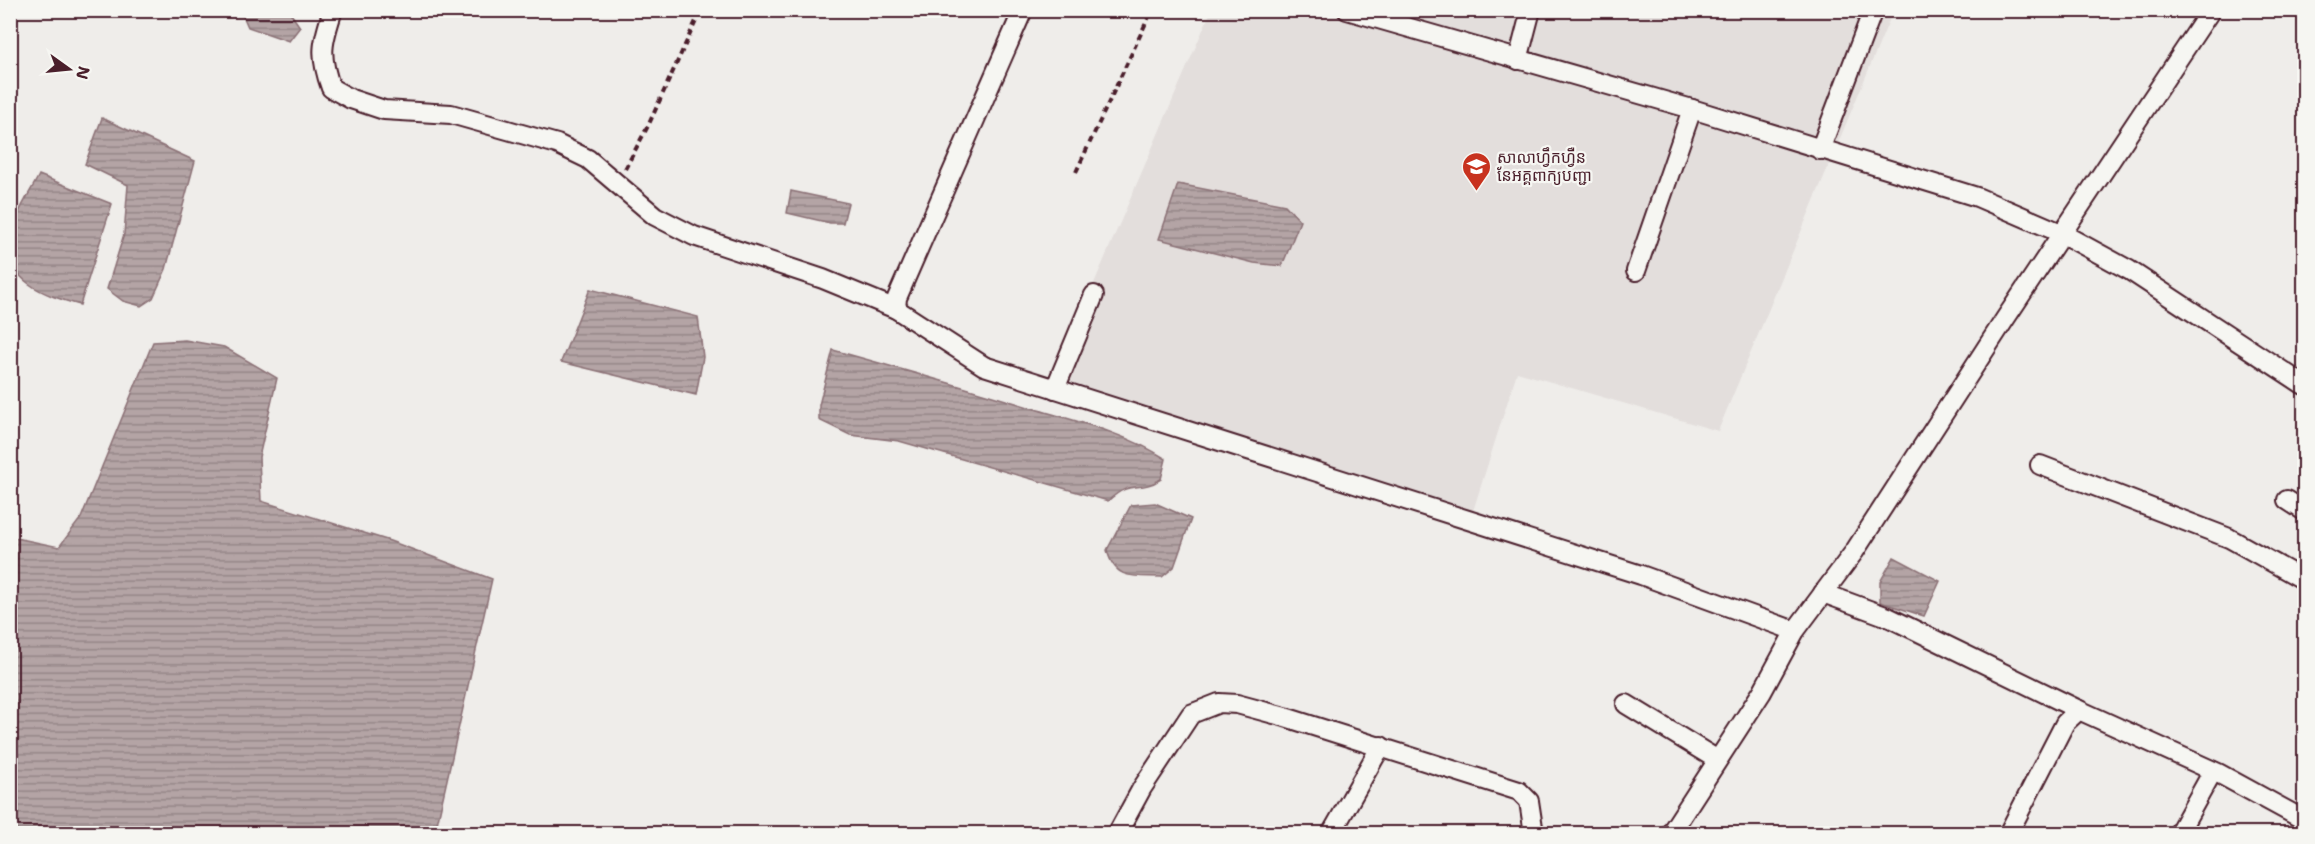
<svg xmlns="http://www.w3.org/2000/svg" width="2315" height="844" font-family="'Shantell Sans','Noto Sans Khmer',sans-serif">
<defs>
<pattern id="water-rules" width="6" height="5" patternUnits="userSpaceOnUse" patternTransform="scale(1.5)"><rect width="6" height="5" fill="#b4a4a5"/><path d="M0 2.5h6" fill="none" stroke="#948587"/></pattern>
</defs>
<rect width="100%" height="100%" fill="#efedea"/>
<filter id="ink" filterUnits="userSpaceOnUse"><feTurbulence type="fractalNoise" baseFrequency=".0167" numOctaves="2"/><feDisplacementMap in="SourceGraphic" scale="12" xChannelSelector="R" yChannelSelector="G"/><feConvolveMatrix kernelMatrix="1 2 1 2 8 2 1 2 1" color-interpolation-filters="sRGB"/></filter>
<g filter="url(#ink)">
<path fill="#e3dedc" d="M1211 11H1893L1718 431 1517 372 1473 511 1052 381Z"/>
<g fill="url(#water-rules)" stroke="#8a6f74" stroke-width="1.5">
<path d="M241 11H289L300 27 289 41 248 27Z"/>
<path d="M102 118 195 161 166 269 153 298 141 306 123 301 107 289 124 234 128 185 85 164Z"/>
<path d="M39 175 112 204 80 305C45 295 2 282 10 234 14 217 31 191 39 175Z"/>
<path d="M1178 184 1285 205 1300 221 1282 266 1254 263 1159 239Z"/>
<path d="M791 191 848 203 843 223H830L787 213Z"/>
<path d="M590 289 698 317 703 357 696 395 561 362Z"/>
<path d="M185 340 224 347 277 378 259 457 261 501 390 541 492 579 435 833H11V537L59 547 81 518 153 342Z"/>
<path d="M833 350C901 369 968 388 1035 409 1079 422 1128 434 1166 459L1161 479C1138 494 1132 478 1108 501L899 441 850 435 819 420V405Z"/>
<path d="M1155 503 1191 519 1174 567 1162 577C1134 576 1115 581 1107 550L1131 505Z"/>
<path d="M1894 557 1940 581 1924 616 1880 602V582Z"/>
</g>
<g fill="none" stroke-linecap="round" stroke-linejoin="round">
<defs>
<g id="minor">
<path d="M333 10C322 43 319 55 331 88L351 99 384 110 451 114 557 144 588 159 655 216 694 236 823 279 896 309 984 366 1641 575 1795 631"/>
<path d="M1347 10 1692 109 1977 197 2061 233 2129 270 2304 385"/>
<path d="M1518 60 1531 10"/>
<path d="M1820 150 1873 10"/>
<path d="M1636 271 1692 109"/>
<path d="M896 309 897 298 1023 10"/>
<path d="M1055 389 1094 295"/>
<path d="M2040 465 2229 538 2304 580"/>
<path d="M2287 500 2304 511"/>
<path d="M1823 593 1888 617 2079 710"/>
<path d="M1626 704 1716 759"/>
<path d="M1117 834 1142 788 1191 714 1219 703 1237 704 1285 717 1519 791 1529 801 1534 834"/>
<path d="M1331 834 1381 746"/>
<path d="M1670 834 1762 692 1795 631 1854 552 2005 319 2211 10"/>
<path d="M2008 834 2065 723 2079 710 2218 773 2304 820"/>
<path d="M2178 834 2213 771"/>
</g>
</defs>
<use href="#minor" stroke="#4a1f2b" stroke-width="22"/>
<g stroke="#4a1f2b" stroke-width="4" stroke-dasharray="6 4.5" stroke-linecap="butt">
<path d="M625 169 648 126 701 10"/>
<path d="M1076 172 1152 10"/>
</g>
<use href="#minor" stroke="#f6f6f2" stroke-width="18"/>
</g>
</g>
<defs>
<symbol id="school-pin" viewBox="-11 -11 22 30"><path d="M0 17L-7.5 6A9.5 9.5 0 1 1 7.5 6Z" fill="#c8321e" stroke="#f6f6f2"/><path d="M0-5L7-2L0 1L-7-2ZM-4 1L0 2.5L4 1V4Q0 6-4 4Z" fill="#fff"/></symbol>
</defs>
<g fill-rule="evenodd">
<use href="#school-pin" x="1460" y="150" width="33" height="45"/>
</g>
<g text-anchor="middle" stroke-width="4.5" stroke-linejoin="round" paint-order="stroke">
<g font-size="16" fill="#4a1f2b" stroke="#f6f6f2" text-anchor="start">
<text x="1497" y="163">សាលាហ្វឹកហ្វឺន<tspan x="1497" dy="18">នែអគ្គពាក្យបញ្ជា</tspan></text>
</g>
</g>
<rect width="2315" height="844" fill="none" stroke="#f6f6f2" stroke-width="36"/>
<rect x="18" y="18" width="2279" height="808" fill="none" stroke="#4a1f2b" stroke-width="2" filter="url(#ink)"/>
<g transform="translate(69 69) rotate(105)" stroke="#f6f6f2" stroke-width="4.5" paint-order="stroke">
<path d="M0-4.5L10 22L0 15L-10 22Z" fill="#4a1f2b"/>
<text y="-9" font-size="16" font-weight="bold" text-anchor="middle" fill="#4a1f2b">N</text>
</g>
</svg>
